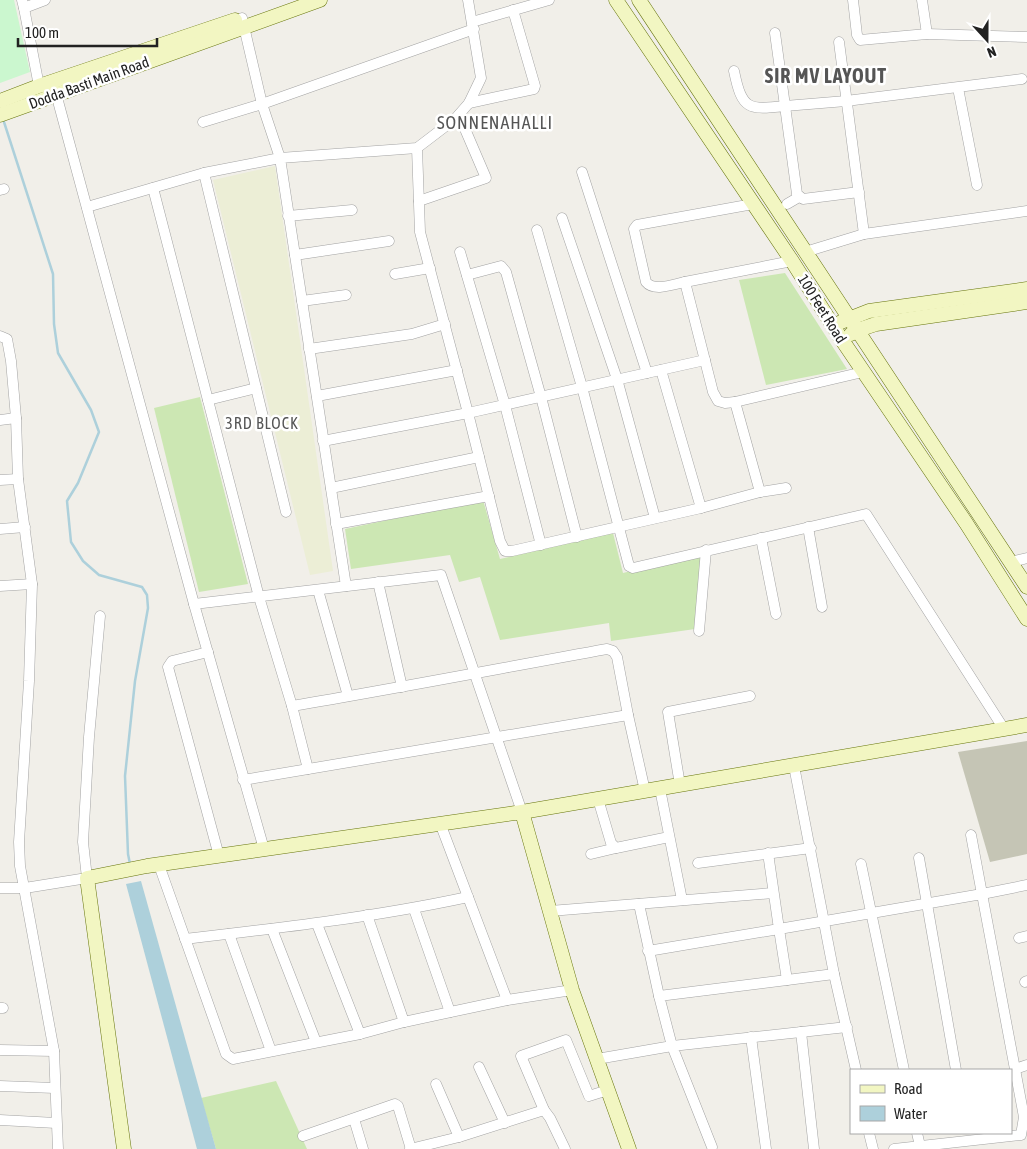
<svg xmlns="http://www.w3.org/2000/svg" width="1027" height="1149" font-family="'Asap Condensed',sans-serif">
<rect width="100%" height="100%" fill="#f1efe9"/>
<path fill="#c5c5b5" d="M1027 741V854L990 862 958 752Z"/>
<path fill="#eceed6" d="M275 166 333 571 310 575 213 180Z"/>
<g fill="#cce7b3">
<path d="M785 273 847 369 766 385 739 280Z"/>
<path d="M200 397 248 584 199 592 154 408Z"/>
<path d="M483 500 500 559 613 533 623 573 702 554 695 629 611 641 609 623 500 640 480 577 459 582 450 555 351 569 345 529Z"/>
<path d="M276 1081 307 1149H216L201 1098Z"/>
</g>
<path fill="#cbf7cf" d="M0 0H14L30 72 0 83Z"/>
<path fill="#add0db" d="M141 881 216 1149H197L126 884Z"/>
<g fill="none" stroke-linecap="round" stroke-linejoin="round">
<path stroke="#add0db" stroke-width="2.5" d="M4 122 53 274 54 324 58 353 91 410 99 432 78 483 67 501 71 542 83 561 99 575 142 587 147 595 148 608 135 681 125 776 128 854 130 864"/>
<defs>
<g id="street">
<path d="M22 0 24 8 45 0"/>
<path d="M853 0 857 35 860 40 927 34 1027 37"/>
<path d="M922 0 927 34"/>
<path d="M24 8 39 86"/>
<path d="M472 22 549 0"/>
<path d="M775 33 785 106 846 101 1022 79"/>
<path d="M839 42 864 234"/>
<path d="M734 71C742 110 748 110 785 106L797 194 803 199 859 192"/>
<path d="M958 88 977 185"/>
<path d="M55 90 194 604 264 849"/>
<path d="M469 103 534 89 535 86 513 10"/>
<path d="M203 122 262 104 474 29"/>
<path d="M417 148 420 232 468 413 500 541 505 551H512L701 508 760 492 735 402"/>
<path d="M582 172 647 373"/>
<path d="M204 173 286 512"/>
<path d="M153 188 259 597 292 706 308 769"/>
<path d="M0 190 4 189"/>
<path d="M419 201 486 178 459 115"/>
<path d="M787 204 799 197"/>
<path d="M87 207 204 173 280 158 262 104 242 18"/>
<path d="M288 216 352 210"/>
<path d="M562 218 617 379 655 518"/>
<path d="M537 230 582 387 629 566 633 568 866 514 1004 729"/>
<path d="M460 252 505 405 541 545"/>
<path d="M805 252 864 234 1027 211"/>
<path d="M295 255 389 241"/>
<path d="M792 261 685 282 713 392 718 401 725 403 735 402 863 372"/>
<path d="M395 274 430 268"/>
<path d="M467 275 501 266 506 272 541 397 577 537"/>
<path d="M685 282C674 284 654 292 646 282L634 229 637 225 753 204"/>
<path d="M302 301 346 295"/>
<path d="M0 336 7 339 11 361 16 418 18 479 32 584 29 681 19 842 20 866 54 1051 58 1149"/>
<path d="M309 349 412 334 445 324"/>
<path d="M661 370 701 508"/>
<path d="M317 396 457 370"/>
<path d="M208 400 256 388"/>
<path d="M0 420 16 418"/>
<path d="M323 441 468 413 705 360"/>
<path d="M0 480 18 479"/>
<path d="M331 488 479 457"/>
<path d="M760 492 786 488"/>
<path d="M336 524 489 496"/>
<path d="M808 527 822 607"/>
<path d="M0 529 25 527"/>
<path d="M761 538 776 614"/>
<path d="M1011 562 1027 558"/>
<path d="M378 582 402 687"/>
<path d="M0 586 32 584"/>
<path d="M346 586 280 158 417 148 455 119 469 103 481 78 468 0"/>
<path d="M318 590 348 696"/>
<path d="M194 604 441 575 522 812"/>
<path d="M699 631 706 550"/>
<path d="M208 652 172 661 168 667 219 856"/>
<path d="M292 706C398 688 502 668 607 649L613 651 617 657 628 715 645 791"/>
<path d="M794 766 834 974 856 1070"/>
<path d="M243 780 628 715"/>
<path d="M680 785 668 712 750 696"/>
<path d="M660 789 682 900"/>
<path d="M598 799 611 843 616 848 669 837"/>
<path d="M440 823 507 1000"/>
<path d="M971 835 982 894 1027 885"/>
<path d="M591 854 616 848"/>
<path d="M919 858 956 1070"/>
<path d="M698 863 811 848"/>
<path d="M861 864 904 1070"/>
<path d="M159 865 226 1054 233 1059 360 1034 404 1022 507 1000 572 990"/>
<path d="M0 888H25L87 878 83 842 89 737 100 616"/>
<path d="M639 904 659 996"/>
<path d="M414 909 450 1012"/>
<path d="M550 911 773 893"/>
<path d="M367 915 404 1022"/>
<path d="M317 924 360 1034"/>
<path d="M272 929 316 1042"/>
<path d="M229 934 271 1051"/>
<path d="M1019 938 1027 936"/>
<path d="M185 939C280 928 375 917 468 897"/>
<path d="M648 951 779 929 768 853"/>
<path d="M787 980 834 974"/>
<path d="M1025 982 1027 981"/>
<path d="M0 1008H3"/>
<path d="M801 1032 814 1149"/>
<path d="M751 1037 766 1149"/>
<path d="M0 1050 54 1051"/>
<path d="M597 1059 672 1046 659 996 787 980 779 929 982 894 1024 1117 1021 1135 894 1149"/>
<path d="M479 1067 505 1123"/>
<path d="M1015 1069 1027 1065"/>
<path d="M436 1084 459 1137"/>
<path d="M0 1086 55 1088"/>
<path d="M354 1119 363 1149"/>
<path d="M0 1120 56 1123"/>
<path d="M869 1133 873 1149"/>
<path d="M917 1133 920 1146"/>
<path d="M303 1136 395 1104 398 1106 411 1149"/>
<path d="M712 1147 672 1046 847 1027"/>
<path d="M410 1149 459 1137 544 1110"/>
<path d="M565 1149 550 1118 544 1110 521 1056 566 1040 589 1096 608 1090"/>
</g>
<g id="secondary">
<path d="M616 0 792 261 842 340 966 523 1027 619"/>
<path d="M639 0 1027 587"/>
<path d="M0 101 39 86 235 20"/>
<path d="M0 115 320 0"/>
<path d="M841 322 869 311 1027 289"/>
<path d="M851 334 858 330 876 324 1027 302"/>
<path d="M522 812 1027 725"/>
<path d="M124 1149 87 878 147 866 522 812 572 990 629 1149"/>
</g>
</defs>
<use href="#street" stroke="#a3a3a3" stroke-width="11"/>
<use href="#secondary" stroke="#67750d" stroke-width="15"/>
<use href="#street" stroke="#fff" stroke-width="10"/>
<use href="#secondary" stroke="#f2f6c2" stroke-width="14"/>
</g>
<g text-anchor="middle" stroke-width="5" stroke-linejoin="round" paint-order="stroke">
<g font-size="15" fill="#222" stroke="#fff">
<text transform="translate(89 83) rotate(-20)" y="5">Dodda Basti Main Road</text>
<text transform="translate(822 309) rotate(58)" y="5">100 Feet Road</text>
</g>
<g font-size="16" letter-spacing="1" fill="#555" stroke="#fff">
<text x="262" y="429">3RD BLOCK</text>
</g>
<g font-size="18" letter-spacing="1" fill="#555" stroke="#fff">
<text x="495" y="129">SONNENAHALLI</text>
</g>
<g font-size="20" font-weight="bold" letter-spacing="1" fill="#555" stroke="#fff">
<text x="826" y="83">SIR MV LAYOUT</text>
</g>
</g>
<rect x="850" y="1069" width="162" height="65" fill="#ffffff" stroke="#a7a7a7"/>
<rect x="860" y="1085" width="25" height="8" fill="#f2f6c2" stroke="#a7a7a7"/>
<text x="894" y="1094" font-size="15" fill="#222222">Road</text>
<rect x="860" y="1106" width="25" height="15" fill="#add0db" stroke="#a7a7a7"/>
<text x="894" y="1119" font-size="15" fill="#222222">Water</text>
<g transform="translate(987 40) rotate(159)" stroke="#ffffff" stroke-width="4" paint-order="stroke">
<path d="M0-4L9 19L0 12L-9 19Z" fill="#222222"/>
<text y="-8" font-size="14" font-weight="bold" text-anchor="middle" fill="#222222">N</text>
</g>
<path d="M18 38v8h139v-8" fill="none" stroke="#222222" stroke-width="2.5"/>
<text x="25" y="38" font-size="15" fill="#222222" stroke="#ffffff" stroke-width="4" paint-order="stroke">100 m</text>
</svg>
